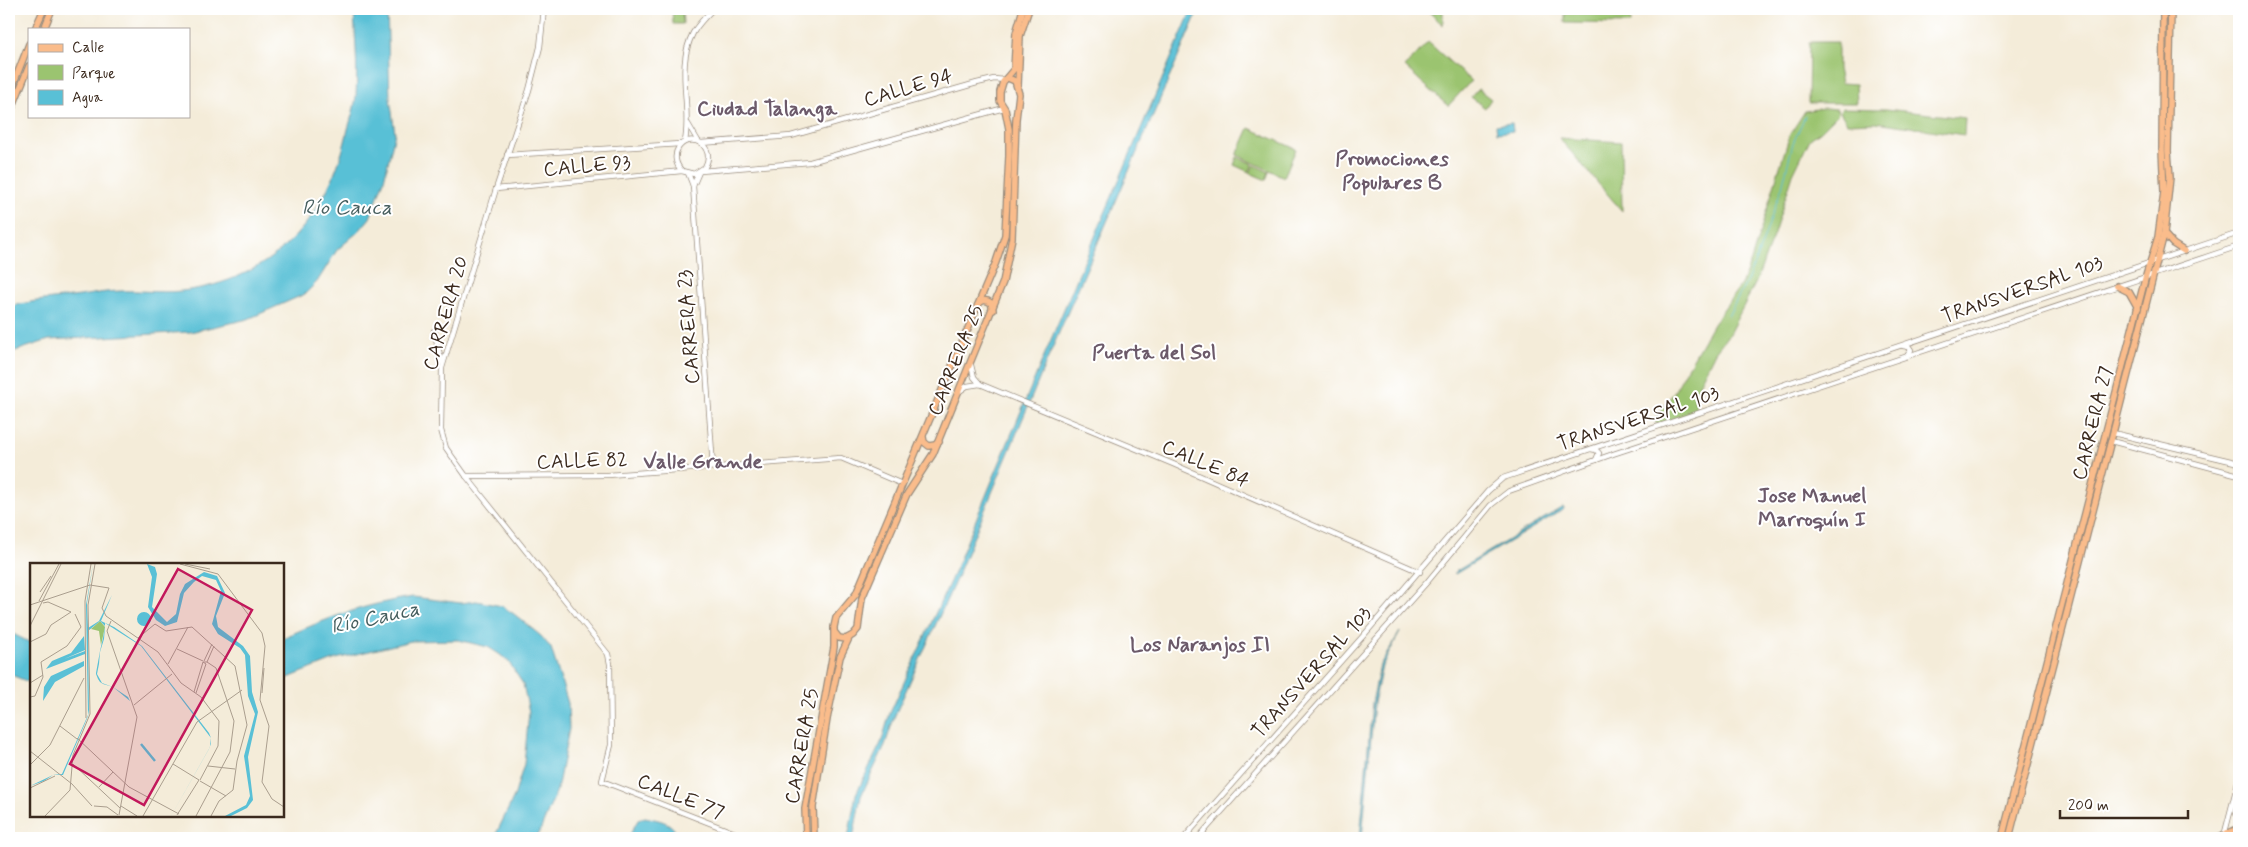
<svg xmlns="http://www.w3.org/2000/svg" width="2248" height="847" font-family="Mynerve,sans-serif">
<rect width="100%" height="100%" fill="#fff"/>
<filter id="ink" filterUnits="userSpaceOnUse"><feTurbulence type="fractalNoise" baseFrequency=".02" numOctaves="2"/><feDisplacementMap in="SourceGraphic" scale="10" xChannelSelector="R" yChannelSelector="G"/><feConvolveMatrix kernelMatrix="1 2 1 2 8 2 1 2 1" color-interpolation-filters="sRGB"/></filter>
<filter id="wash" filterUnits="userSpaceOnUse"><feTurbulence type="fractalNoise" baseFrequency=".0096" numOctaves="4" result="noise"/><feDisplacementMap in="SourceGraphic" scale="20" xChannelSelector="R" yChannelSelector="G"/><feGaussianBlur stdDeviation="1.12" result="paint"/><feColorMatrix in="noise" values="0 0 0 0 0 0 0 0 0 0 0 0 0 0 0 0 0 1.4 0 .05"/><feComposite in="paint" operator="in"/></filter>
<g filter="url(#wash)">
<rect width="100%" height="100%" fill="#f4ecd9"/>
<g fill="#9bc470" stroke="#6b7747">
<path d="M672 9H682L683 24H673Z"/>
<path d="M1426 9H1443V25Z"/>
<path d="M1565 9H1630V24L1565 23Z"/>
<path d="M1428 42 1471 81 1448 106 1405 67Z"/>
<path d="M1809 42H1838V69L1841 83 1856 84 1857 103H1808Z"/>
<path d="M1478 89 1491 99 1485 108 1471 97Z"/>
<path d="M1823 108 1837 109 1838 114 1821 131 1810 139 1793 174 1774 234 1756 282 1729 334 1715 352 1700 382 1694 400 1698 412 1659 426 1654 421 1674 392 1713 324 1742 283 1751 261 1790 134 1805 111Z"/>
<path d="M1842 108 1886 109 1965 118 1964 135 1876 122 1847 123 1840 112Z"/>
<path d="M1249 128 1296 149 1284 177 1237 155Z"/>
<path d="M1559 138 1621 142 1622 211Z"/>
<path d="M1237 157 1253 164 1249 172 1234 165Z"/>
<path d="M1254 165 1269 172 1266 180 1250 173Z"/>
</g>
<g fill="#59c0d6" stroke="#4a757a">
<path d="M354 9H387L390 98 395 133 384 180 370 218 359 231 337 250 317 282 305 294 248 319 190 332 49 340 9 353V307C32 300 56 299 80 296 93 294 107 291 121 291 144 290 166 294 189 290 278 277 330 213 348 129 351 118 355 107 356 96 358 67 355 37 354 9Z"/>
<path d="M1192 9H1199L1045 365 957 577 895 715 885 745 861 796 853 838H848L856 794 881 743 890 713 953 575 1041 363Z"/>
<path d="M1512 123 1513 131 1497 133 1496 125Z"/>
<path d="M1563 507 1564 509 1455 574V572Z"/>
<path d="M413 597 461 603 476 601 502 606 514 614 541 636 551 648 568 703 569 729 557 790 537 838H494L514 797 524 764 529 712 523 684 508 661 499 654 488 647 458 640 411 641 336 659 283 680V638C327 618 365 604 413 597Z"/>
<path d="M9 632 31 643V683L9 674Z"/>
<path d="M1400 632 1382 666 1374 703 1362 838H1360L1372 703 1380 665Z"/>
<path d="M645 817C658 820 677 822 676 838H628L638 820Z"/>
</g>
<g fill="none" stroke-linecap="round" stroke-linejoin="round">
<path stroke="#59c0d6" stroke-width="1" d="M1728 316 1747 281 1762 244 1782 187 1793 143 1805 116"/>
</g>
</g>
<g filter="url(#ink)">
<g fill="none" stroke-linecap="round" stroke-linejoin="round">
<defs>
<g id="minor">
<path d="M544 9 540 47 529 90 496 189 442 368 441 430 446 448 466 476 608 654 610 664 611 745 602 781 748 838"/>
<path d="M688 124 698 141"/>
<path d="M685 141C692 106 675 67 693 33 698 24 706 16 713 9"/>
<path d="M701 143C709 150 710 158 705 167L694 174 682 171C667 156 681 133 701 143L791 136 977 83 994 79 1005 80"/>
<path d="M507 155 680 144"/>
<path d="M701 171 810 162 1004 108"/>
<path d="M688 173 693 186 713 467"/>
<path d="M693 186 699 172"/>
<path d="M496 189 682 171"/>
<path d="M434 331 442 363"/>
<path d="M1903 346 1909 347 1911 350 1907 356"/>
<path d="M971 365 974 377 980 384"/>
<path d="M960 391 967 386 980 384 1173 464 1420 572"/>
<path d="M2113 433 2239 463"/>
<path d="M2111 441 2239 475"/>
<path d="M1591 449 1596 450 1599 453 1596 460"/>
<path d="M466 476 608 475 841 458 902 484"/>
<path d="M2224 836 2239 778"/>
<path d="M773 838 777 835"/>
<path d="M1184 838 1364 635 1488 491 1503 478 2239 233"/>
<path d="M1198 838 1428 581 1491 505 1509 491 1613 454 2239 246"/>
</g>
<g id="major">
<path d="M35 29 44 9"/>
<path d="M44 29 52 9"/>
<path d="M1018 86 1020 36 1029 9"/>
<path d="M9 95 29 44"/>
<path d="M9 116 29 66"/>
<path d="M2164 234 2173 244 2184 251"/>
<path d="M2117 286 2129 292 2138 308"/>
<path d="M978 305C981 300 986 299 991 303L993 310"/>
<path d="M923 437 924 442 929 446 935 445 939 442"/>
<path d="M835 633 839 638 846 639 853 635 858 629 862 598 907 494 933 454 1003 282 1012 238 1016 119 1019 94 1015 81 1008 78"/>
<path d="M806 838 805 809 834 647V627L836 618 856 594 996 262 1005 235 1009 156V129L1005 109 1000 101V92L1003 82 1014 69 1016 33 1023 9"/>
<path d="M814 838 813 807 827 719 840 657 849 638"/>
<path d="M2002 838 2145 279 2158 237 2164 192 2162 150 2163 9"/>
<path d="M2009 838 2164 234 2170 177 2168 151 2171 9"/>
<path d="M2219 838 2239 828"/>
</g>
</defs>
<use href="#minor" stroke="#988b7c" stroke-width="6"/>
<use href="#major" stroke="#988b7c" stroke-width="8"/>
<use href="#minor" stroke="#fff" stroke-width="4.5"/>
<use href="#major" stroke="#fabc8b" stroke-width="5.5"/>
</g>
</g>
<g text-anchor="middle" stroke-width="4" stroke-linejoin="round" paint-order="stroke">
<g font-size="20" fill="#3b2a1e" stroke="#fff">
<text transform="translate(908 87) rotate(-16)" y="7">CALLE 94</text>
<text transform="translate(587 165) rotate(-5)" y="7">CALLE 93</text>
<text transform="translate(2022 289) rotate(-19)" y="7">TRANSVERSAL 103</text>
<text transform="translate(445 313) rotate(-74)" y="7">CARRERA 20</text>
<text transform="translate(688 327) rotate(-94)" y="7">CARRERA 23</text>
<text transform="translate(955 360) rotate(-68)" y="7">CARRERA 25</text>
<text transform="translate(1638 418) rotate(-18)" y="7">TRANSVERSAL 103</text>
<text transform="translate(2092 423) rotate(-76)" y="7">CARRERA 27</text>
<text transform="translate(582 460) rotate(-2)" y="7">CALLE 82</text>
<text transform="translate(1206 463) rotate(23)" y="7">CALLE 84</text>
<text transform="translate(1311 672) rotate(-48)" y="7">TRANSVERSAL 103</text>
<text transform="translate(801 746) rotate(-80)" y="7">CARRERA 25</text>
<text transform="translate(681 796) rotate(22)" y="7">CALLE 77</text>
</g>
<g font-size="21" font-weight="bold" fill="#6c5a6a" stroke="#fff">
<text x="767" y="115">Ciudad Talanga</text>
<text x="1392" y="165">Promociones<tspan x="1392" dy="24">Populares B</tspan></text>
<text x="1154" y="359">Puerta del Sol</text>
<text x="703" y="468">Valle Grande</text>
<text x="1812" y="502">Jose Manuel<tspan x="1812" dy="24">Marroquín I</tspan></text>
<text x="1200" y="651">Los Naranjos II</text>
</g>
<g font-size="21" font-style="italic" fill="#465e5e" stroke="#fff">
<text x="347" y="214">Río Cauca</text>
<text transform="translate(375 617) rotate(-12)" y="7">Río Cauca</text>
</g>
</g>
<g transform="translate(30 563)">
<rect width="254" height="254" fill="#f4ecd9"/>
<path d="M70 58 75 64 71 82 69 68 61 66Z" fill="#9bc470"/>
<path d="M63 1 57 40 58 65 69 58 82 32 71 58 84 64 112 83 179 170 181 175V181L179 186 141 253 180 184 181 175 111 83 75 60V64L74 76 70 89 69 101 67 111 72 120 83 124 98 134 100 138 83 124 73 121 70 119 68 116 66 111V110L70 88 73 75 75 63 70 58 58 68 59 147 58 153 53 165 33 212H23L14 218 0 223 23 212 32 211 58 152 56 42ZM117 1 125 4 127 11 122 44 137 59 146 51 150 31 155 21 174 9 187 13 195 30 186 53 188 64 213 83 220 93 222 129 228 149 218 194 223 237 217 245 201 253H195L216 242 220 233 214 193 225 151 218 133 215 92 210 85 188 71 182 61 191 28 186 17 172 13 164 19 154 30 147 59 135 63 126 57 118 44 122 14ZM107 56a7 7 0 1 1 14 0a7 7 0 1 1-14 0ZM54 73 55 87 34 96 55 88V91L16 106 22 98 41 90ZM54 98V103L25 119 13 138 14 124 21 113Z" fill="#59c0d6"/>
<path fill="none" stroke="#59c0d6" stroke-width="2.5" d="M111 181 125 198"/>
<path fill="none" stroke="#aa9e8e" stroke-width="1" d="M150 1 188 11 232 70 235 83 230 137 239 163 232 219 242 236 254 244M155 1 180 6M10 29 21 13M9 38 29 1M13 40 18 39 41 49M0 42 60 22 79 25 72 45 76 53 128 89 151 120 171 134 189 158 188 183 170 217M81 58 77 68 107 154 89 252M0 63 31 1M108 75 125 61 136 68 162 64 205 103 217 162 207 198 203 227 189 238 181 253M0 79 16 71 21 62 41 49M147 86 173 98M174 98 182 81M177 99 184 83M138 101 158 64M0 120 13 112M164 129 173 99M166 130 176 101 173 99H177M232 130 234 105M0 134 5 133 13 114 11 99 37 83 51 64 45 51M104 142 142 111M56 155 55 38 61 1M30 163 47 176M47 175 99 224 149 251M0 188 42 221 62 243M43 201 90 245M143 201 169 217M0 202 20 182 54 115M178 203 205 206M170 218 196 233M69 224 83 209M0 225 25 213M64 243 77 244 88 252M91 243 107 253M147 252 169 217M15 253 40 227 43 192 60 151 58 42 65 1M113 253 167 159 212 127M166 253 200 189 204 158 186 105 177 99"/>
<path fill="#c2185b" fill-opacity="0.15" stroke="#c2185b" stroke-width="2.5" d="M148 6 222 47 114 242 40 201Z"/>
<rect width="254" height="254" fill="none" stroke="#3b2a1e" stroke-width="2.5"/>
</g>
<rect width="2248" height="847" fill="none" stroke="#fff" stroke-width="30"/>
<rect x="28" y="28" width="162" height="90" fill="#ffffff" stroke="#b1aaa5"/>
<rect x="38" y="44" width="25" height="8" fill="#fabc8b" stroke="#b1aaa5"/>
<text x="72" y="52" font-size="15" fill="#3b2a1e">Calle</text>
<rect x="38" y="65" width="25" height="15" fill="#9bc470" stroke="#b1aaa5"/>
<text x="72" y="78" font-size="15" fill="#3b2a1e">Parque</text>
<rect x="38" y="90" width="25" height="15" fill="#59c0d6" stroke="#b1aaa5"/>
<text x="72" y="102" font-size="15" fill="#3b2a1e">Agua</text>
<path d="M2060 810v8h128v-8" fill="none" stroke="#3b2a1e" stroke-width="2.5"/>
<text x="2068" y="810" font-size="15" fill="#3b2a1e" stroke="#ffffff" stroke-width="4" paint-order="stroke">200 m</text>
</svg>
